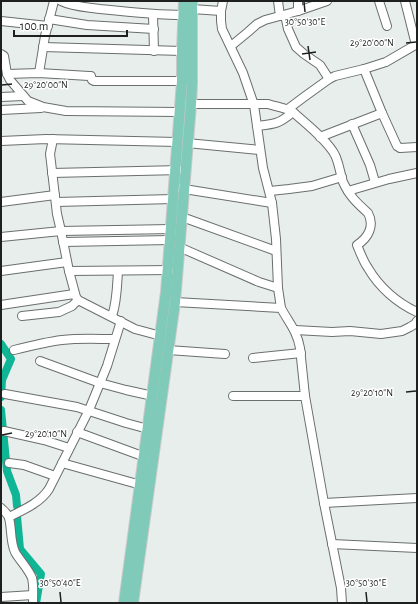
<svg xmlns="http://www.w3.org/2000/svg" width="418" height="604" font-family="'Alegreya Sans',sans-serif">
<rect width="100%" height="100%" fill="#e7eeec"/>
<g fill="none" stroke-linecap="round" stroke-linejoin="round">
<g stroke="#0fb696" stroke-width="8">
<path d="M1 344 11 359 2 380 1 397"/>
<path d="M1 410 7 471 16 495 17 506"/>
<path d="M17 516 20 549 41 574 36 603"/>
</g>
<defs>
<g id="minor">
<path d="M61 1C73 7 87 7 100 9 128 12 155 15 184 15"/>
<path d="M223 1 221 11V21L222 29 243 73 254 105 263 168 272 203 276 239 278 288 281 308"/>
<path d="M278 1 280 16"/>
<path d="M298 1V11"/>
<path d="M379 1 387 26"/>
<path d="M405 1 416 45"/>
<path d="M192 9 221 11"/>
<path d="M153 15 154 51"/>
<path d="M285 15 288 29 296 47 304 54 320 65 329 79"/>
<path d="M49 19 87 25 154 29"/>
<path d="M1 21 48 26"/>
<path d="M231 46 248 32 257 24 265 20 298 11 327 1"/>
<path d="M43 47 182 51"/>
<path d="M1 54 4 56 7 74 10 80 28 101 43 107 66 111 179 112"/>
<path d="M364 69 382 113 397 146 400 148 417 147"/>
<path d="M39 73 45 36 54 1"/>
<path d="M7 74 39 73 89 76H91L92 80 94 81H182"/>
<path d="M1 97 23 96"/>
<path d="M191 104H268C277 107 286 108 293 112 306 124 327 140 335 155 339 163 340 173 343 182 349 196 358 204 368 213 375 226 368 238 357 245 360 252 363 261 368 268 379 287 397 303 417 312"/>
<path d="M288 109 304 97 329 79 335 76 364 69 386 62 417 44"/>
<path d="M1 110 41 108"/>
<path d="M352 124 370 165 375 182"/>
<path d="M257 126C275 124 279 124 293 112"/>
<path d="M320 137 382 113"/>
<path d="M53 139 50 154 51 162 57 214 61 231 171 229"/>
<path d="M1 141 46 139 177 142"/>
<path d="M187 143 260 150"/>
<path d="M52 173 181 170"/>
<path d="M178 188 272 203"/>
<path d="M270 191 289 189 312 186 342 177"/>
<path d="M348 191 389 179 417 173"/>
<path d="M1 202 55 195"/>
<path d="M56 202 173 199"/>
<path d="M182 217 276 251"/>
<path d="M1 237 61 231 69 271 76 297 78 300 135 329 161 336"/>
<path d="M63 242 170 240"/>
<path d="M179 247 259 282 278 288"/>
<path d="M1 271 67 262"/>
<path d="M69 271 173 270"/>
<path d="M175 302 281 308C289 323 297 331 300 348L305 396 324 503 341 588 342 603"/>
<path d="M1 305 74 294"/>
<path d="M22 316 59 312 72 306 78 300"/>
<path d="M112 316C117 302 117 286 118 271"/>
<path d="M295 330 332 332 350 331 381 334 402 331 410 327 415 324 417 321"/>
<path d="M14 350C30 346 46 342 62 340 79 338 97 339 114 339"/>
<path d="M168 350 225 354"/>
<path d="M253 358 301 353"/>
<path d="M40 361 100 383 126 390 153 396"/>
<path d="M5 394 77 407 126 423 148 429"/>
<path d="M233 396H305"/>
<path d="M4 431 44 440 69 448"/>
<path d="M77 432 145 457"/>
<path d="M9 463 24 465 55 476"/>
<path d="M62 463 141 485"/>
<path d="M324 503 417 498"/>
<path d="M1 508C4 511 8 514 9 518 12 529 10 541 15 552 20 561 28 568 32 578 34 586 33 595 33 603"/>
<path d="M9 517C23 510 40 503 49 489L89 410 107 366 121 321"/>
<path d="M332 544 417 548"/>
<path d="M1 597 33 595"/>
</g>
<g id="major">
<path d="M124 603 166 292 182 81V51L184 1"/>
<path d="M133 603 175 302 191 104 192 83V1"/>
</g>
</defs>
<use href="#minor" stroke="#6a6f6d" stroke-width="10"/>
<use href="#major" stroke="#c9c9c9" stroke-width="12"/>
<use href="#minor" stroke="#fff" stroke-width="8"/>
<use href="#major" stroke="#80cab9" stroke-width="10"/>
</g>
<path fill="none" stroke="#1e201f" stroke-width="1.5" d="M304 2 305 12M406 43 416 42M308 46 310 60M302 54 316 52M2 85 12 84M406 392 416 391M2 435 12 433M60 592 61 602M366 592 367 602"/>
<g font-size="10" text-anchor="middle" fill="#1e201f" stroke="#fff" stroke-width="3" stroke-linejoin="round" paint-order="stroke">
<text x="305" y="25">30°50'30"E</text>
<text x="372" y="46">29°20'00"N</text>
<text x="46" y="88">29°20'00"N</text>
<text x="372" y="396">29°20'10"N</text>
<text x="46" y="437">29°20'10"N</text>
<text x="60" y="586">30°50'40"E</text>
<text x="366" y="586">30°50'30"E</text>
</g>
<rect width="418" height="604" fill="none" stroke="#1e201f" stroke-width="4"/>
<path d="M14 30v6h113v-6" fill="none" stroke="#1e201f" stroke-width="2"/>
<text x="20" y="30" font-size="12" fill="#1e201f" stroke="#ffffff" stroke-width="3" paint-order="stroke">100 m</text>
</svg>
